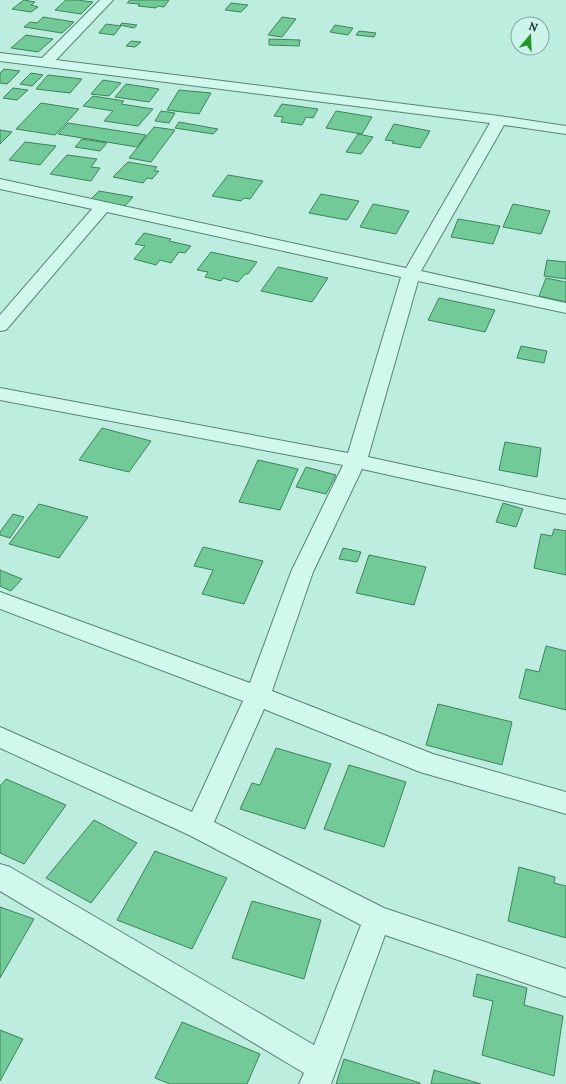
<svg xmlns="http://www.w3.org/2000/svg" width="566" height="1084" font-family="Lora,serif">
<rect width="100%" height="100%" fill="#bdeddf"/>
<g fill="#73ca99" stroke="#3d835a">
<path d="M24 0 35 2 31 5 38 7 31 12 12 9Z"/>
<path d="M66 0H77L93 2 81 14 55 10Z"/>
<path d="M130 0H169L164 7 158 6 156 8 138 6 140 4 127 3Z"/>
<path d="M231 3 248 5 241 12 225 10Z"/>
<path d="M43 17 74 22 62 33 24 27 30 22 37 23Z"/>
<path d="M282 17 296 19 282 37 268 35Z"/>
<path d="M122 23 137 25 134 28 120 25Z"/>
<path d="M106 24 121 26 114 35 99 33Z"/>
<path d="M335 25 353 28 348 35 330 32Z"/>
<path d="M359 31 376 33 374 37 356 35Z"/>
<path d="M26 35 53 39 38 52 11 48Z"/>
<path d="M269 39 300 40 299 46 269 45Z"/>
<path d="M131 41 141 42 135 47 126 46Z"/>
<path d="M4 69 20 71 7 84 0 83V73Z"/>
<path d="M31 73 43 75 32 86 20 84Z"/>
<path d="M48 75 82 79 70 93 36 89Z"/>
<path d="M103 80 121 83 109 96 91 94Z"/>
<path d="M126 84 159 89 149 102 115 97Z"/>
<path d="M13 88 28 90 17 100 3 98Z"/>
<path d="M179 90 211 93 199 114 167 110Z"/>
<path d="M93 96 124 101 121 104 153 109 138 126 104 121 113 111 83 106Z"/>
<path d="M41 103 79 109 55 135 16 129Z"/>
<path d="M282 104 318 109 313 118 306 117 302 125 281 122 283 117 274 116Z"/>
<path d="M161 111 175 113 169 123 155 121Z"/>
<path d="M336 111 372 117 362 134 326 128Z"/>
<path d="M179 122 218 129 213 134 175 128Z"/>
<path d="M68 123 146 135 137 147 58 134Z"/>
<path d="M394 124 430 131 420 148 392 143 394 141 385 140Z"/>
<path d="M154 127 175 130 151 162 129 158Z"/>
<path d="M0 130 12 132 0 144Z"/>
<path d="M358 134 373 137 361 154 346 152Z"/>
<path d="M82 139 107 143 100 151 75 147Z"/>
<path d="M25 142 56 146 40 165 9 160Z"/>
<path d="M67 155 97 159 91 167 100 168 91 181 50 174Z"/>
<path d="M128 162 157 167 154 171H159L152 179 147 178 143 183 113 177Z"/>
<path d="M228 175 263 181 250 199 244 198 241 201 212 196Z"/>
<path d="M99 191 133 197 125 206 90 200Z"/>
<path d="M321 194 359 201 347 220 309 213Z"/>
<path d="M373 204 409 211 396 234 360 227Z"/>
<path d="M513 204 550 211 541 234 503 227Z"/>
<path d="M458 219 500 226 493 244 451 237Z"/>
<path d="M144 233 171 239 169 241 191 246 185 253 179 252 171 263 160 260 156 265 134 259 145 246 135 244Z"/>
<path d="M211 252 257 262 248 274H245L238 282 223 278 221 281 205 277 208 272 197 270Z"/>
<path d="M547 260 566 262V279L544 276Z"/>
<path d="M278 267 328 278 312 302 261 291Z"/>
<path d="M546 278 566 282V302L539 296Z"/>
<path d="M439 298 495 310 485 332 428 320Z"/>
<path d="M521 346 547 351 544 363 517 358Z"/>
<path d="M102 428 151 441 129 472 79 460Z"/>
<path d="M505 442 541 448 537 477 499 470Z"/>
<path d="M258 460 298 469 280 510 239 502Z"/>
<path d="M306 467 336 475 326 494 296 487Z"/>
<path d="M503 503 523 509 516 527 496 522Z"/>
<path d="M39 504 88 517 59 558 9 544Z"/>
<path d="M13 514 24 517 10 538 0 535V532Z"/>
<path d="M554 529 566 531V575L534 568 541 534 552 536Z"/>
<path d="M203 547 263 561 244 604 202 594 213 570 194 566Z"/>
<path d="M343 548 361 552 357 562 339 559Z"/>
<path d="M369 555 426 567 414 605 356 593Z"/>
<path d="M0 570 22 579 11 591 0 586Z"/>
<path d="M546 646 566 651V710L519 698 526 669 539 672Z"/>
<path d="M438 704 512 722 502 765 426 745Z"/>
<path d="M276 748 331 764 305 829 240 809 252 783 260 785Z"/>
<path d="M349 765 406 782 384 847 324 829Z"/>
<path d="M6 779 66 805 24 864 0 853V786Z"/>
<path d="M94 820 137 843 91 903 46 878Z"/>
<path d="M155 851 227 878 192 949 117 920Z"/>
<path d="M519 867 555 877 554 883 566 886V938L508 921Z"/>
<path d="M252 901 321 920 304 979 232 958Z"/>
<path d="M0 907 34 919 0 978Z"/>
<path d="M477 974 527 988 524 1005 563 1016 554 1076 482 1055 493 1001 473 996Z"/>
<path d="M182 1022 260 1054 247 1084H170L155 1078Z"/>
<path d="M0 1030 23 1039 0 1081Z"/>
<path d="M344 1059 420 1083V1084H336Z"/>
<path d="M434 1070 481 1084H431Z"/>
</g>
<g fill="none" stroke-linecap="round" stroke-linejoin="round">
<defs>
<path id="minor" d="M100 0H113L56 60 499 116 566 126V134L504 125 421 271 566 303V313L418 281 368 457 566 500V514L362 469 313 572 272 691 433 754 566 792V814L420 772 264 709 214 822 384 908 566 969V997L385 935 331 1084H299L304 1073 0 891V864L10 867 314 1045 361 925 189 835 0 748V727L192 812 243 701 0 609V592L250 683 291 572 343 465 0 400V388L348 453 401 277 107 212 6 330 0 331V315L92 209 0 189V179L406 268 490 123 0 61V53L42 58Z"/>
</defs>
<use href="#minor" stroke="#578470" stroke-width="2"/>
<use href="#minor" fill="#d0f8ed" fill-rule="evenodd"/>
</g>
<g transform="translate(530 36) rotate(19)"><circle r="19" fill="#cdf4ea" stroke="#86a79c"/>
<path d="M0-3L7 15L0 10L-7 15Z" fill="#289229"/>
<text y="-6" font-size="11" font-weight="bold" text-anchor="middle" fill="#1b3328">N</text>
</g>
</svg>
